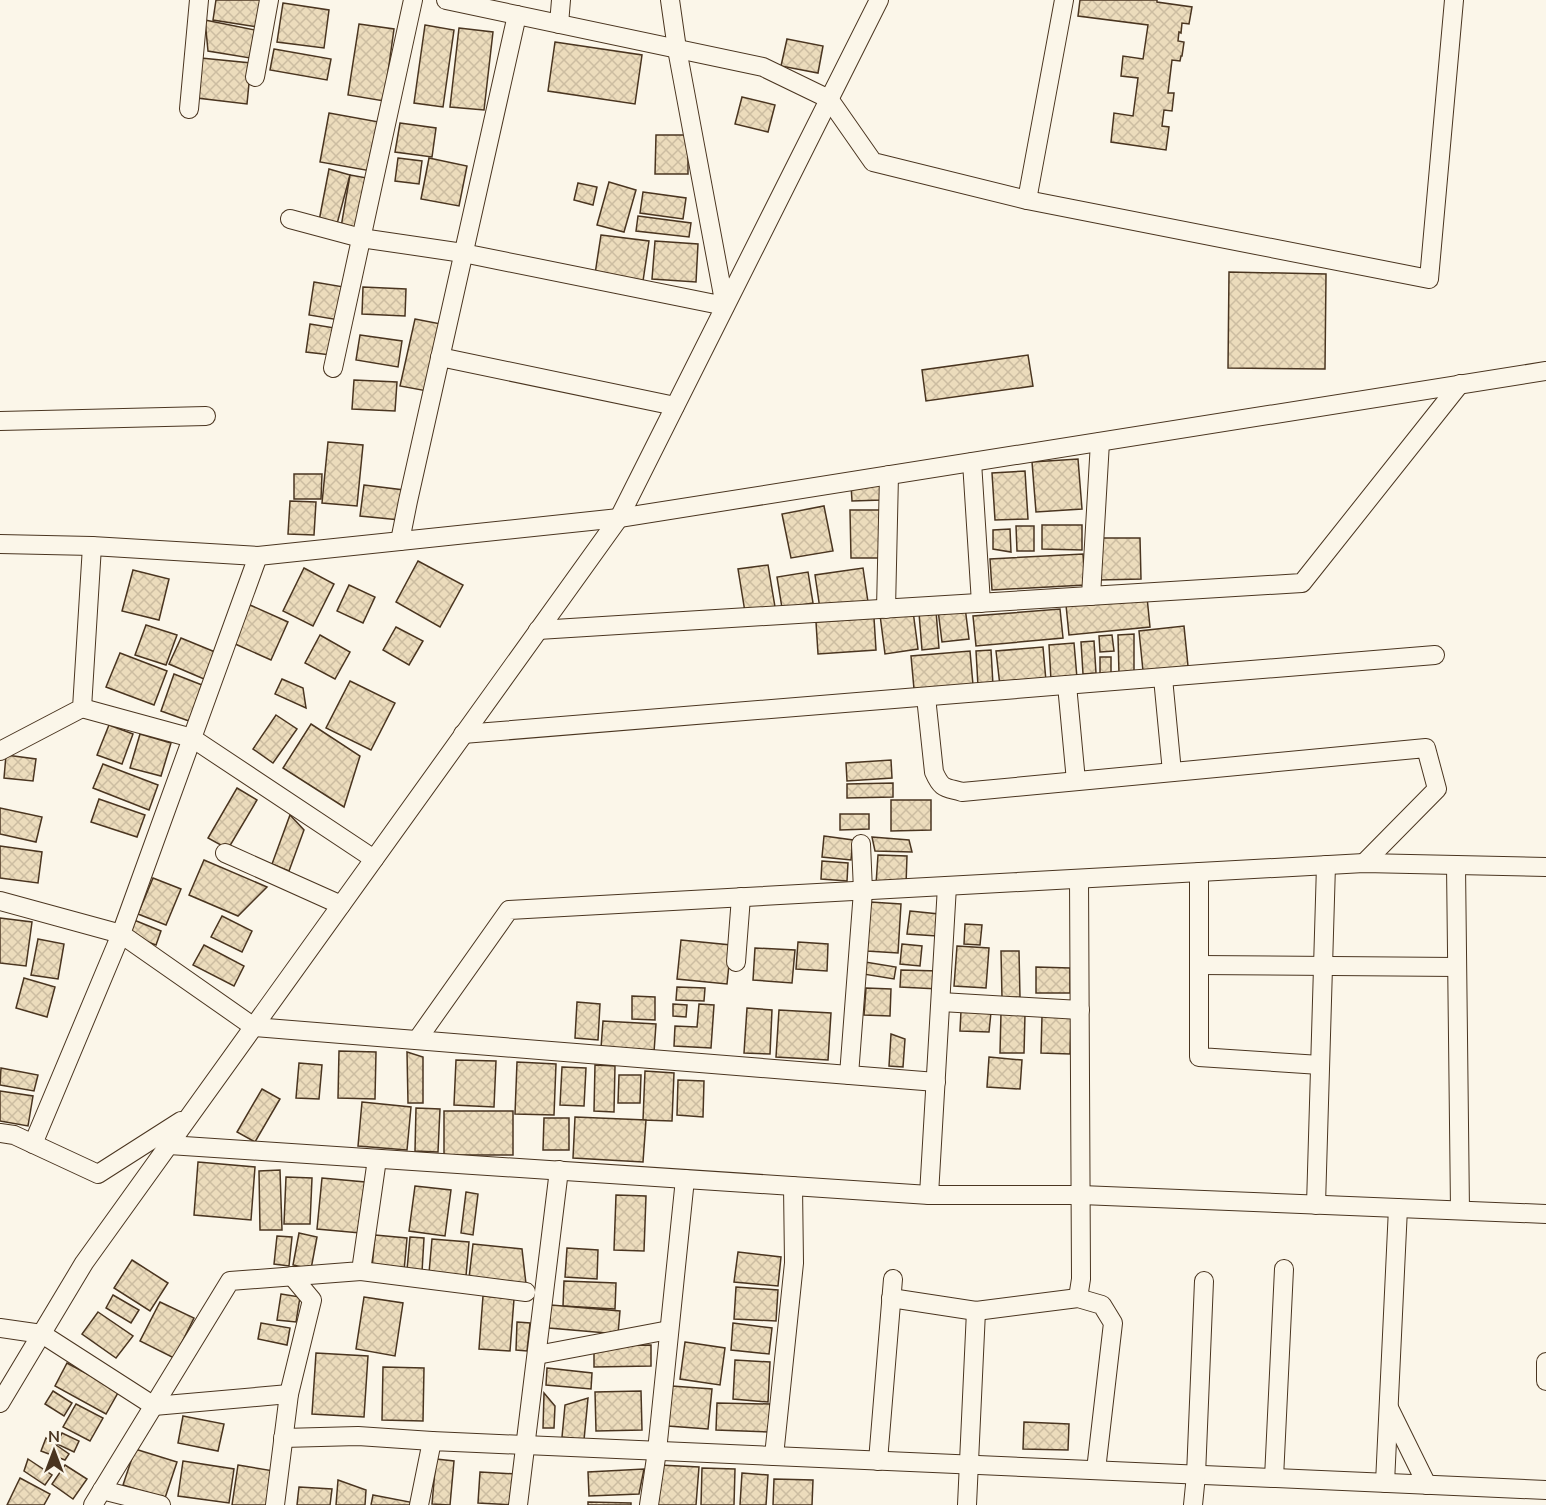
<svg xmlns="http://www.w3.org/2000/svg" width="1546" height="1505" font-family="'Nunito Sans',sans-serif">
<defs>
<pattern id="building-cross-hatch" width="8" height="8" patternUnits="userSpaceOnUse" patternTransform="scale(1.5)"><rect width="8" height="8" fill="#ecdcbc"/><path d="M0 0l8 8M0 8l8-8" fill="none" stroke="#ccbda1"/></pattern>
</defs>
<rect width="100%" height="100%" fill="#fbf6e9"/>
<g fill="url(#building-cross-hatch)" stroke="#4a3520" stroke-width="1.5">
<path d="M216 0H262L258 27 213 20Z"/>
<path d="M1080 0H1157V2L1192 7 1189 24 1182 23 1181 33 1179 32 1178 41 1184 42 1182 56H1181L1180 61 1172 60 1168 93H1174L1172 111 1164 110 1162 126 1169 127 1166 150 1111 142 1114 113 1133 116 1138 78 1121 76 1123 56 1143 59 1148 25 1078 16Z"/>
<path d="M283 3 329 10 324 48 277 42Z"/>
<path d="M205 20 255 30 250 58 208 51Z"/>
<path d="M359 24 394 29 384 101 348 95Z"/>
<path d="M425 25 454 30 443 107 414 103Z"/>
<path d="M459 28 493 32 484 110 450 107Z"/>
<path d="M787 39 823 46 818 73 781 66Z"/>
<path d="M555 42 642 55 635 104 548 91Z"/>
<path d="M274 49 331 59 327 80 270 70Z"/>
<path d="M201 58 251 63 247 104 197 98Z"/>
<path d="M742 97 775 105 768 132 735 124Z"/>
<path d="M329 113 379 122 371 171 320 162Z"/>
<path d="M400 123 436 128 432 157 395 152Z"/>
<path d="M656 135H688V174H655Z"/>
<path d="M398 158 422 161 419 184 395 181Z"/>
<path d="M429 158 467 166 459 206 421 199Z"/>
<path d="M329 169 350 175 337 224 319 221Z"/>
<path d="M350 175 367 178 359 229 341 227Z"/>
<path d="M609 182 636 190 624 232 597 225Z"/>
<path d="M578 183 597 187 593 205 574 200Z"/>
<path d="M643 192 686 198 683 219 640 213Z"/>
<path d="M638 216 691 223 689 237 636 231Z"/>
<path d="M601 235 649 241 643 281 595 274Z"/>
<path d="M655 241 698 244 696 282 652 279Z"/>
<path d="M1229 272 1326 274 1325 369 1228 368Z"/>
<path d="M314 282 344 287 339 320 309 315Z"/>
<path d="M363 287 406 289 405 316 362 314Z"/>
<path d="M415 319 441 324 427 391 400 386Z"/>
<path d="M310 324 335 328 331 355 306 352Z"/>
<path d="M360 335 402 341 398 367 356 360Z"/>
<path d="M1028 355 1033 386 926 401 922 370Z"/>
<path d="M354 380 397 382 395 411 352 409Z"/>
<path d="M328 442 363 445 357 506 322 503Z"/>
<path d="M1078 459 1082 509 1036 512 1032 462Z"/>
<path d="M1025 471 1028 519 995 520 992 473Z"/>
<path d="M294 474H322L321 499H294Z"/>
<path d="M881 483 882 500 852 501 851 485Z"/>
<path d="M364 485 404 490 400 520 360 516Z"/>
<path d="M290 501 316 502 314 535 288 534Z"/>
<path d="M824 506 833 551 791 558 782 514Z"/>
<path d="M850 510H883L884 558H851Z"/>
<path d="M1042 525H1082V550L1042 549Z"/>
<path d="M1016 526H1034V551H1017Z"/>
<path d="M1010 529 1011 552 993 549V530Z"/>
<path d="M1098 538H1140L1141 579 1099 580Z"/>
<path d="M1083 554 1085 585 992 590 990 559Z"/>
<path d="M418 561 463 585 440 627 396 602Z"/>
<path d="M768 565 775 607 745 612 738 569Z"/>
<path d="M304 568 334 584 313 626 283 611Z"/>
<path d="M863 568 868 602 820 609 815 575Z"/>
<path d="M133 570 169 579 159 620 122 611Z"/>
<path d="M808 572 813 603 782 608 777 577Z"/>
<path d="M349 585 375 597 363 623 337 611Z"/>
<path d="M1147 597 1150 627 1069 635 1066 605Z"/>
<path d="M250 605 288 622 271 660 233 643Z"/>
<path d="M965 607 969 639 942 642 938 610Z"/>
<path d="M1060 609 1063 638 976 646 973 616Z"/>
<path d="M913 611 918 649 885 654 880 615Z"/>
<path d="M936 611 939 648 922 650 919 613Z"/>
<path d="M874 618 876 650 818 654 816 622Z"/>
<path d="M146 625 177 635 166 665 135 655Z"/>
<path d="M1184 626 1188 666 1143 671 1139 631Z"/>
<path d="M396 627 423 641 409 665 383 650Z"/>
<path d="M1134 634V674H1119L1118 635Z"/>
<path d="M320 635 350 652 335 679 305 663Z"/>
<path d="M1112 635 1114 651 1100 652 1099 636Z"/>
<path d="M181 638 215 652 204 679 169 664Z"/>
<path d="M1094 641 1096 673 1083 674 1081 642Z"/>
<path d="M1074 643 1077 678 1051 680 1049 645Z"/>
<path d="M1043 647 1046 681 1000 686 996 651Z"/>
<path d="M991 650 993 685 978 686 976 651Z"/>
<path d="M970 651 973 685 914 689 911 656Z"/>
<path d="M120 653 167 671 154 705 106 687Z"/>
<rect x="1100" y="657" width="11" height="21"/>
<path d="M174 674 202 685 189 721 161 711Z"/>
<path d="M282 679 303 688 306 708 275 694Z"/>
<path d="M350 681 395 703 371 750 326 728Z"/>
<path d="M276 715 297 729 273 763 253 749Z"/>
<path d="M311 724 360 756 344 807 283 768Z"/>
<path d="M109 725 133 734 122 764 97 755Z"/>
<path d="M140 734 171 743 161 776 130 768Z"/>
<path d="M6 755 36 759 33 781 4 778Z"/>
<path d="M891 760 892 778 847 781 846 763Z"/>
<path d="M103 764 158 785 149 810 93 788Z"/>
<path d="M893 783V797L847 798V784Z"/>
<path d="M237 788 257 800 228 849 208 838Z"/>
<path d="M99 799 145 815 137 837 91 822Z"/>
<path d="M891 800H931V830L891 831Z"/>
<path d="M0 808 42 817 36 842 0 834Z"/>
<path d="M840 814H869V829L840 830Z"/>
<path d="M290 815 304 830 289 871 272 864Z"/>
<path d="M824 836 853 840 851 860 822 857Z"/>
<path d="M872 837 909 840 912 852 875 851Z"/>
<path d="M0 846 42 852 38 883 0 878Z"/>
<path d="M878 855 907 856 906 885 876 884Z"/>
<path d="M204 860 267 887 238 916 189 895Z"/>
<path d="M822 861 848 863 847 881 821 879Z"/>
<path d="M153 878 181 889 166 925 138 914Z"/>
<path d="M870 902 901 904 898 953 867 951Z"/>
<path d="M910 911 939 914 937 936 907 934Z"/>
<path d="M222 916 252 931 242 952 211 937Z"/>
<path d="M0 918 32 922 26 966 0 963Z"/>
<path d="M134 920 161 931 156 945 129 935Z"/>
<path d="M965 924 982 925 980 945 964 944Z"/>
<path d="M38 939 64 944 58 979 31 975Z"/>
<path d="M681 940 731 945 727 984 677 979Z"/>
<path d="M798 942 828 944 827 971 796 969Z"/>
<path d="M902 944 922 946 920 966 900 964Z"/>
<path d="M204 945 244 966 234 986 193 965Z"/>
<path d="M957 946 989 948 986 988 954 986Z"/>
<path d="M755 948 795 950 792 983 753 980Z"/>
<path d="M1001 951H1019L1020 997 1002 998Z"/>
<path d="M865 962 896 967 894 979 863 974Z"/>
<path d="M1036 967 1070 968V993H1036Z"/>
<path d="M901 970 939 971 938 989 900 987Z"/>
<path d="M24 978 55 987 47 1017 16 1008Z"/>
<path d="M677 987 705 988 704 1001 676 1000Z"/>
<path d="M866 988 891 989 890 1016 864 1015Z"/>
<path d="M632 996 655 997V1020L632 1019Z"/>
<path d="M577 1002 600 1004 598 1040 575 1038Z"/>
<path d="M673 1004 687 1005 686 1017 673 1016Z"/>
<path d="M699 1004 714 1005 711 1048 674 1046 675 1026 697 1027Z"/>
<path d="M747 1008 772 1010 770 1054 744 1053Z"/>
<path d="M779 1010 831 1013 828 1060 776 1057Z"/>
<path d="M961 1011 991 1012 989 1032 960 1031Z"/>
<path d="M1001 1013 1025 1014 1024 1053H1000Z"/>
<path d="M1042 1016 1071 1017 1070 1054 1041 1053Z"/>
<path d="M603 1021 656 1024 654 1052 601 1048Z"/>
<path d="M891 1034 905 1039 903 1067 889 1066Z"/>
<path d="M339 1051 376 1052 375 1099 338 1098Z"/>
<path d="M407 1052 423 1057V1103H408Z"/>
<path d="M989 1057 1022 1060 1020 1089 987 1087Z"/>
<path d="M456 1060 496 1061 494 1107 454 1105Z"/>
<path d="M517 1062 556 1064 554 1115 515 1114Z"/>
<path d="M299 1063 322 1065 319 1099 296 1098Z"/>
<path d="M595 1065 615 1066 614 1112 594 1111Z"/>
<path d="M562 1067 586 1068 584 1106 560 1105Z"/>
<path d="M1 1068 38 1075 34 1091 0 1085Z"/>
<path d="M645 1071 674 1073 672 1121 643 1120Z"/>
<path d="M619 1075H641L640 1103H618Z"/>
<path d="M678 1080 704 1081 703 1117 677 1115Z"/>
<path d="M262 1089 280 1099 255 1142 237 1132Z"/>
<path d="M0 1091 33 1096 28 1126 0 1121Z"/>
<path d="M362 1102 411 1107 407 1150 358 1146Z"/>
<path d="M416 1108 440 1109 438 1152 415 1151Z"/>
<rect x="444" y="1111" width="69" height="44"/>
<path d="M575 1117 646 1120 643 1162 573 1158Z"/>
<path d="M544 1118H569V1150H543Z"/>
<path d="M198 1162 255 1167 251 1220 194 1215Z"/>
<path d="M280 1170 282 1230H260L259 1171Z"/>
<path d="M286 1177 312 1178 310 1224H284Z"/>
<path d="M322 1178 365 1182 360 1233 317 1229Z"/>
<path d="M415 1186 451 1190 445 1236 409 1231Z"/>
<path d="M466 1192 478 1194 473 1235 461 1233Z"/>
<path d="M616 1195 646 1196 644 1251 614 1250Z"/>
<path d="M299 1233 317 1237 311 1269 293 1265Z"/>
<path d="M375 1235 407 1238 404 1271 372 1268Z"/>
<path d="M277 1236 292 1237 289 1266 274 1264Z"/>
<path d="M410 1237 424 1238 422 1272 407 1270Z"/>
<path d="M432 1239 469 1242 466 1276 429 1273Z"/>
<path d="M473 1244 522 1249 526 1284 469 1278Z"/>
<path d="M567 1248 598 1250 597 1279 565 1277Z"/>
<path d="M738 1252 781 1257 778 1286 734 1282Z"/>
<path d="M132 1260 168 1283 150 1311 114 1288Z"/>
<path d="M564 1281 616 1283 615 1309 563 1306Z"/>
<path d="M736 1287 778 1290 776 1321 734 1319Z"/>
<path d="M281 1294 300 1297 296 1322 277 1320Z"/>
<path d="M113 1295 139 1310 131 1323 106 1308Z"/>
<path d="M483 1296 514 1299 510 1351 479 1349Z"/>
<path d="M364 1297 403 1303 395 1356 356 1349Z"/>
<path d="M160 1302 194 1318 174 1358 140 1341Z"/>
<path d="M551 1305 620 1311 618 1334 549 1328Z"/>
<path d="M98 1312 133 1336 116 1358 82 1334Z"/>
<path d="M517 1322 530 1323 527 1351 516 1350Z"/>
<path d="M261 1323 290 1328 287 1345 258 1339Z"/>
<path d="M733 1323 772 1328 769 1354 731 1350Z"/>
<path d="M685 1342 725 1348 720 1385 680 1379Z"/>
<path d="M651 1345V1366L594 1367V1346Z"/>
<path d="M316 1353 368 1356 364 1417 312 1414Z"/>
<path d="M735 1360 770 1362 768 1402 733 1399Z"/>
<path d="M67 1363 119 1391 106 1414 55 1386Z"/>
<path d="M383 1367 424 1368 423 1421 382 1420Z"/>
<path d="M547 1368 592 1373 591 1389 546 1385Z"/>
<path d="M672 1386 712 1389 708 1429 668 1426Z"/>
<path d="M53 1391 72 1403 64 1416 45 1404Z"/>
<path d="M641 1391 642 1430 596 1431 595 1392Z"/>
<path d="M544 1393 555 1406 554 1428H543Z"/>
<path d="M588 1398 584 1440 562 1437 565 1405Z"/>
<path d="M717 1403 770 1404 769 1432 716 1430Z"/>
<path d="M76 1404 103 1418 90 1441 63 1427Z"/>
<path d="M183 1416 224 1424 218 1451 178 1443Z"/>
<path d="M1024 1422 1069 1424 1068 1450 1023 1449Z"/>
<path d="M62 1433 79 1441 74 1452 57 1444Z"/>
<path d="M46 1438 69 1454 65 1460 41 1451Z"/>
<path d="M135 1449 177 1462 165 1498 123 1485Z"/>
<path d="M28 1459 52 1475 45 1485 24 1471Z"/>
<path d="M436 1459 454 1461 450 1505 432 1504Z"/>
<path d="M183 1461 234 1469 229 1503 178 1496Z"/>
<path d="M65 1465 87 1479 73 1499 52 1484Z"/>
<path d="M238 1465 274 1471 269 1505H232Z"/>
<path d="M659 1465 699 1467 696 1505H657Z"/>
<path d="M702 1468 735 1469 734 1505H701Z"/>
<path d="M644 1469 639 1494 589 1496 588 1472Z"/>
<path d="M480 1472 516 1474 514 1505 478 1503Z"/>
<path d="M742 1473 768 1475 766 1505H740Z"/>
<path d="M20 1478 50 1494 44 1505H7Z"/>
<path d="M774 1479 813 1480 812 1505H773Z"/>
<path d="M338 1480 366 1490 365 1505H336Z"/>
<path d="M299 1487 332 1489 330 1505H297Z"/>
<path d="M373 1495 415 1503V1505H371Z"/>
<path d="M588 1502 631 1503V1505H588Z"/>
</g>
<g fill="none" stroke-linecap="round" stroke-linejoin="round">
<defs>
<g id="minor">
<path d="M446 0 763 67 829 99 873 162 1027 200 1429 279 1454 0"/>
<path d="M559 24 561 0"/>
<path d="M255 77 269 0"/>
<path d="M189 109 199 0"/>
<path d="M1027 200 1064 0"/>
<path d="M290 219 361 238 463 253 725 306 677 49 670 0"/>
<path d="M440 357 675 406"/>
<path d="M333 368 413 0"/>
<path d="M0 421 206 416"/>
<path d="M972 462 981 603"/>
<path d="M400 541 408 501 517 15"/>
<path d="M0 544 92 546 258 556 619 518 1546 371"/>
<path d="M1091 596 1100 442"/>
<path d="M886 609 889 475"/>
<path d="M538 630 1302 583 1460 384"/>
<path d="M1163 678 1172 772"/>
<path d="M1067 685 1076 781"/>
<path d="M926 697 934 772C942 790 945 787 962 792L1426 748 1437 789 1364 863"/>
<path d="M82 708 192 738 374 859"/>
<path d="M463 734 1435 655"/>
<path d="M0 751 82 708 92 546"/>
<path d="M225 853 341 905"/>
<path d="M1456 865 1460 1210"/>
<path d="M1199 872V1057L1320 1065"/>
<path d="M0 901 121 934 254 1027 936 1082"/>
<path d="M736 962 741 897"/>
<path d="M1199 965 1457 967"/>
<path d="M941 1002 1080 1010"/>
<path d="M417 1040 509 910 1364 863 1546 867"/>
<path d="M849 1075 863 891 861 844"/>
<path d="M0 1133 14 1135 98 1174 181 1121"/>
<path d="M33 1144 121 934 258 556"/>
<path d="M169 1145 929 1195H1081L1546 1214"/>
<path d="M929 1195 947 886"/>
<path d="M1316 1205 1326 865"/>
<path d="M361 1271 526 1292"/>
<path d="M891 1298 976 1311 1078 1298 1102 1305 1113 1323 1096 1470"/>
<path d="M1078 1298 1081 1279 1079 879"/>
<path d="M0 1328 42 1334 154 1406 289 1394"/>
<path d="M537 1355 669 1330"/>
<path d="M1546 1362V1381"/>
<path d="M0 1403 84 1263 619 518 879 0"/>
<path d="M1389 1408 1427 1485"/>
<path d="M283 1438 358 1436 432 1441"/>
<path d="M774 1456 794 1263 793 1186"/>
<path d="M878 1461 893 1279"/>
<path d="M1274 1478 1284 1269"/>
<path d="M1385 1483 1398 1208"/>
<path d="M102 1490 161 1505"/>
<path d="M93 1505 230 1281 361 1271 377 1159"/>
<path d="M275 1505 289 1394 312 1300 292 1276"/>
<path d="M419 1505 432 1441 1546 1490"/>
<path d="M518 1505 559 1170"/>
<path d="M649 1505 657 1451 685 1179"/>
<path d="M967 1505 976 1311"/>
<path d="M1193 1505 1196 1475 1204 1281"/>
</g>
</defs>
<use href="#minor" stroke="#4a3520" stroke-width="20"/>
<use href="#minor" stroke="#fbf6e9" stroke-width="18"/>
</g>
<g transform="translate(54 1451)" stroke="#fbf6e9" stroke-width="4.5" paint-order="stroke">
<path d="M0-4.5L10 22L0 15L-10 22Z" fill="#4a3520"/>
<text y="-9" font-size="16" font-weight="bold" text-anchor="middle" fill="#4a3520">N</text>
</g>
</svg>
